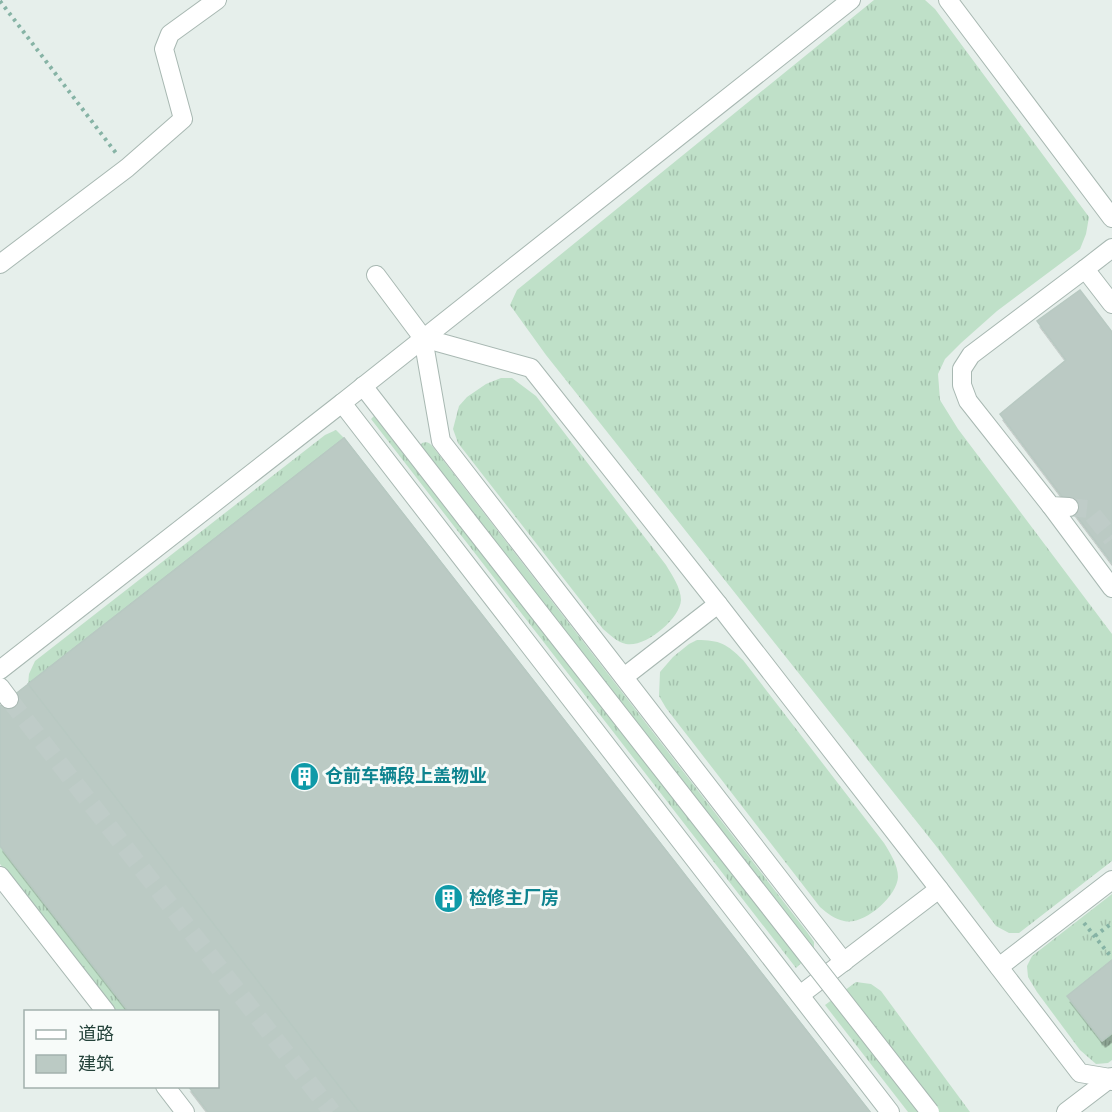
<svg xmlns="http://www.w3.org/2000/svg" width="1112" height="1112" font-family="Poppins,'Noto Sans SC',sans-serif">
<defs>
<pattern id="grass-tufts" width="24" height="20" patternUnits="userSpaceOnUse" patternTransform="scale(1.5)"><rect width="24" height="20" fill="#bfe0c8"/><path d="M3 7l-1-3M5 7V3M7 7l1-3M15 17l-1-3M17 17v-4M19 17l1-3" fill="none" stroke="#a4c1ad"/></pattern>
<filter id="shadow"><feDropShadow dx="3.5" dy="6" stdDeviation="0" flood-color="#0004"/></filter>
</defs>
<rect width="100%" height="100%" fill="#e6efeb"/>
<g fill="url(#grass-tufts)">
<path d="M874 0H925L935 9 1089 217 1086 234 1080 249 997 311 961 343 945 359 938 374 940 400 958 429 1112 634V861L1019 933H1009L996 926 936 846 546 355 510 305 517 290Z"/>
<path d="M501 378H512L536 396 666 565C672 575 681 588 681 600 680 619 645 648 626 644 617 642 610 635 603 629L458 443 453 429 459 406 467 397 486 384Z"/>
<path d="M374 416 465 533 420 447 422 443C427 441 430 443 433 447L807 932 814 942V951L796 968 371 419Z"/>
<path d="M336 430 344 438 28 684 29 674 35 661 325 435Z"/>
<path d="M697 640C720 640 727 644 743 660L884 843C890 853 898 865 898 877 897 897 863 926 844 921 834 919 827 913 820 907L666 708 659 696 660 672 673 657 689 644Z"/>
<path d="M0 846 129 1011H116L0 864Z"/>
<path d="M1112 894V1060L1108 1063 1096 1064 1080 1050 1037 992 1028 977 1027 966 1032 956Z"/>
<path d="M856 982 871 984 881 991 970 1112H908L825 1005Z"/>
</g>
<g fill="#bbcac4" stroke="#b8c9c2" stroke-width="1.5" filter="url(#shadow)">
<path d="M1080 290 1112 332V563L1000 414 1066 360 1037 321Z"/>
<path d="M344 438 870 1112H208L188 1086H218V1012H129L0 846V706Z"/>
<path d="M344 438 870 1112H359L28 684Z"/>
<path d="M1112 960V1033L1102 1041 1067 996Z"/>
</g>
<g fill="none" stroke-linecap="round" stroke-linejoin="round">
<g stroke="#bfccc8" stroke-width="18" stroke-dasharray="18 9" stroke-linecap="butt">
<path d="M1069 507 1088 509 1112 539"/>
<path d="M9 699 332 1112"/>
</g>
<defs>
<g id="minor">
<path d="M948 0 1112 218"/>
<path d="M0 264 127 168 183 119 164 49 170 34 217 0"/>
<path d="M1085 269 1112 248"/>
<path d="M376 275 423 338 441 441 844 962"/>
<path d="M423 338 531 368 718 604 939 889 1080 1073 1110 1078 1112 1081"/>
<path d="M363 386 467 520"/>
<path d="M342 403 851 0"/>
<path d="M1051 506 1112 588"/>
<path d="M1069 507 1051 506 968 401 962 385V369L971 355 1085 269 1112 304"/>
<path d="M0 670 342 403 890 1112"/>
<path d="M624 677 718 604"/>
<path d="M0 687 9 699"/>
<path d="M0 876 106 1012"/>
<path d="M999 967 1112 880"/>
<path d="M800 995 939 889"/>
<path d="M165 1086 185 1112"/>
<path d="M1066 1112 1112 1077"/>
</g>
</defs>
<use href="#minor" stroke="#a8b8b2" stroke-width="20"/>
<g stroke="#86b3a5" stroke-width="4" stroke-dasharray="3 4.5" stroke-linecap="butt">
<path d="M0 1 116 153"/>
<path d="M1084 923 1112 958"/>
<path d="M1095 936 1112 923"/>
</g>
<use href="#minor" stroke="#fff" stroke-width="18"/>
<defs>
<path id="minor-bridge" d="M467 520 930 1112"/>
</defs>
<use href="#minor-bridge" stroke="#a8b8b2" stroke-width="20" stroke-linecap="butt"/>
<use href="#minor-bridge" stroke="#fff" stroke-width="18"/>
</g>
<defs>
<symbol id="building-disc" viewBox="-11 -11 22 22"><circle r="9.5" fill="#0f9aa8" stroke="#f7fbf9"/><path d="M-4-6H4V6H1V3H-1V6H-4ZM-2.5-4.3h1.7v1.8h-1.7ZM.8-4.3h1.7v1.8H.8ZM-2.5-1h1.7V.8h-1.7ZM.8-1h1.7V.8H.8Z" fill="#fff"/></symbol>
</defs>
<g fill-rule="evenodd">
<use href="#building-disc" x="288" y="760" width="33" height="33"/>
<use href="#building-disc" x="432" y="882" width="33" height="33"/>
</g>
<g text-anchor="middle" stroke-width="6" stroke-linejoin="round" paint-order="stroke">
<g font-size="18" font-weight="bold" fill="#0d838f" stroke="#f7fbf9" text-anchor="start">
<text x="325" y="782">仓前车辆段上盖物业</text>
<text x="469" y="904">检修主厂房</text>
</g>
</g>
<rect x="24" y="1010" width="195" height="78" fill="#f7fbf9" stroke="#a3b1ad" stroke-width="1.5"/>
<rect x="36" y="1030" width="30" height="9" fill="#ffffff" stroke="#a3b1ad" stroke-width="1.5"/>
<text x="78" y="1040" font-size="18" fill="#24423a">道路</text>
<rect x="36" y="1055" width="30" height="18" fill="#bbcac4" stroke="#a3b1ad" stroke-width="1.5"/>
<text x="78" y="1070" font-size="18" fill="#24423a">建筑</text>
</svg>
